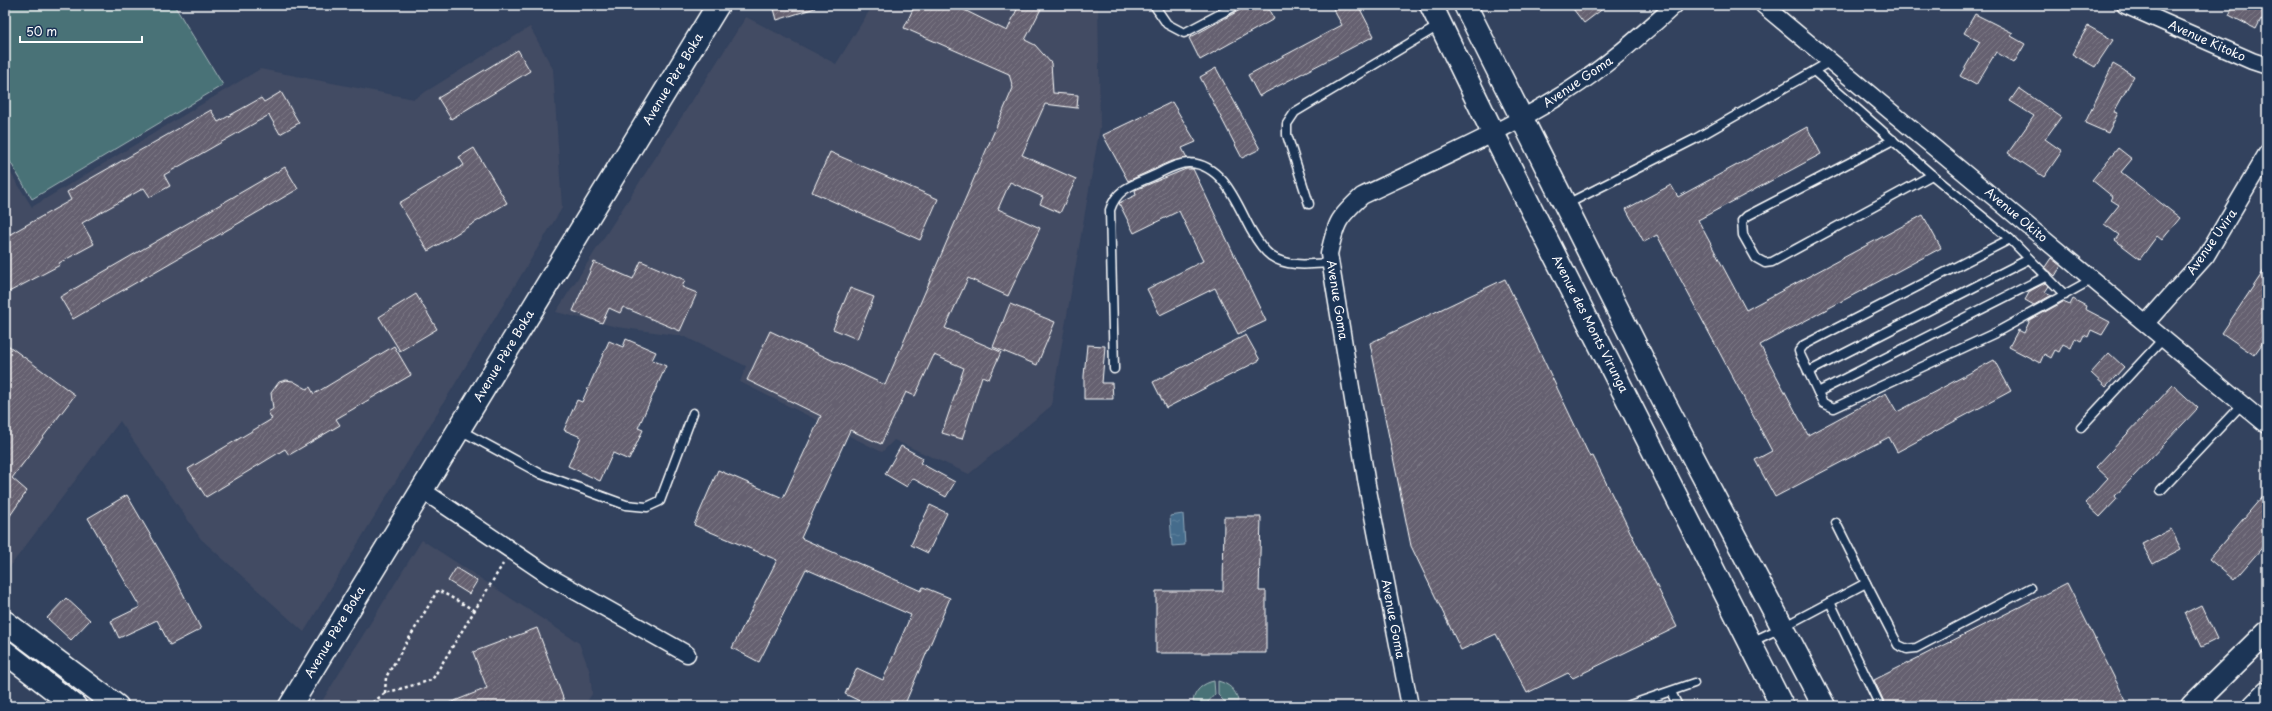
<svg xmlns="http://www.w3.org/2000/svg" width="2272" height="711" font-family="'Playpen Sans',sans-serif">
<defs>
<pattern id="water-ripples" width="26" height="14" patternUnits="userSpaceOnUse"><rect width="26" height="14" fill="#446c8c"/><path d="M2 4q2-2 4 0t4 0M15 11q2-2 4 0t4 0" fill="none" stroke="#60829d"/></pattern>
<pattern id="building-hatch" width="6" height="6" patternUnits="userSpaceOnUse"><rect width="6" height="6" fill="#656170"/><path d="M-1 1l2-2M0 6l6-6M5 7l2-2" fill="none" stroke="#7c7985"/></pattern>
</defs>
<rect width="100%" height="100%" fill="#33425e"/>
<filter id="ink" filterUnits="userSpaceOnUse"><feTurbulence type="fractalNoise" baseFrequency=".025" numOctaves="2"/><feDisplacementMap in="SourceGraphic" scale="8" xChannelSelector="R" yChannelSelector="G"/><feConvolveMatrix kernelMatrix="1 2 1 2 8 2 1 2 1" color-interpolation-filters="sRGB"/></filter>
<g filter="url(#ink)">
<g fill="#424b63">
<path d="M873 5H1098L1100 127 1051 406 969 474 894 440 882 452 740 382 746 366 683 336 617 327 556 312 746 17 836 64Z"/>
<path d="M530 27 553 69 562 208 304 632 201 539 120 421 5 573V164L32 207 260 69 414 99Z"/>
<path d="M422 540 579 643 590 672 592 694 584 706H319Z"/>
</g>
<g fill="#497277" stroke="#a4b8bb">
<path d="M5 5H174L223 85 32 199 5 153Z"/>
<path d="M1214 681 1215 694 1207 703 1193 702C1194 691 1203 683 1214 681Z"/>
<path d="M1218 681C1229 684 1236 690 1238 701H1224L1218 695Z"/>
</g>
<path fill="url(#water-ripples)" stroke="#8fa7ba" d="M1183 514 1185 545 1172 546 1170 516Z"/>
<g fill="url(#building-hatch)" stroke="#fff">
<path d="M773 5H815V8L777 20Z"/>
<path d="M915 5H954L1007 31 1019 5H1043L1025 40 1035 45 1051 63 1053 93 1078 95 1077 108 1045 104 1022 155 1076 179 1060 213 1040 204 1043 197 1010 182 998 209 1040 228 1008 296 968 278 945 328 1001 352 989 379 982 376 962 439 942 433 964 368 934 355 915 396 906 392 881 444 850 430 801 538 921 591 923 587 950 598 904 706H870L845 694 857 668 883 680 911 615 806 569 759 662 732 648 777 560 694 525 718 470 783 498 821 416 747 380 770 331 885 385 1013 88 1009 74 904 28Z"/>
<path d="M1249 5H1266L1274 19 1200 60 1189 38Z"/>
<path d="M1331 5H1358L1374 36 1259 96 1248 75 1342 25Z"/>
<path d="M1570 5H1608L1584 23Z"/>
<path d="M2234 5H2267V23L2261 19 2256 29 2229 15Z"/>
<path d="M1975 14 2013 33 2011 36 2025 44 2014 63 1996 52 1976 85 1960 76 1980 42 1964 33Z"/>
<path d="M2088 26 2113 40 2095 67 2072 54Z"/>
<path d="M518 50 530 71 451 119 438 98Z"/>
<path d="M2113 64 2134 76 2114 112 2118 113 2108 133 2085 123Z"/>
<path d="M1216 68 1260 149 1242 158 1200 77Z"/>
<path d="M2019 88 2061 117 2045 139 2062 151 2044 177 2008 153 2034 116 2010 101Z"/>
<path d="M281 92 299 123 280 134 269 115 164 175 170 186 150 197 144 188 82 223 94 244 59 263 60 265 5 294V237L71 200 67 192 211 110 218 122 261 98 264 102Z"/>
<path d="M1172 102 1196 142 1182 148 1187 158 1169 162 1128 181 1103 135Z"/>
<path d="M1807 127 1821 154 1698 220 1746 310 1923 215 1941 248 1760 345 1808 435 1886 393 1897 412 1994 360 2011 391 1897 452 1889 437 1775 497 1755 460 1772 451 1657 235 1644 242 1626 209 1671 185 1678 197Z"/>
<path d="M474 148 507 203 428 251 399 203 464 165 459 157Z"/>
<path d="M2118 148 2132 159 2121 172 2180 218 2162 240 2157 236 2140 259 2115 240 2119 235 2104 224 2119 205 2111 200 2113 197 2092 180Z"/>
<path d="M830 152 938 199 920 240 812 192Z"/>
<path d="M285 167 298 189 73 319 60 297Z"/>
<path d="M1186 169H1193L1266 321 1238 334 1215 288 1160 315 1147 289 1203 261 1179 211 1134 233 1119 203 1136 195 1135 190Z"/>
<path d="M2051 258 2061 266 2055 276 2045 267Z"/>
<path d="M641 261 685 280 682 287 697 293 680 331 623 307 620 313 609 308 602 323 573 311 594 262 633 279Z"/>
<path d="M2267 266V337L2254 355 2222 333Z"/>
<path d="M1505 279 1590 457 1593 456 1677 627 1573 678 1568 673 1527 693 1496 634 1461 650 1411 546 1370 343Z"/>
<path d="M2045 283 2049 286 2045 292 2052 295 2034 305 2025 300 2030 291Z"/>
<path d="M850 288 874 297 857 339 833 329Z"/>
<path d="M416 294 437 329 400 351 379 317Z"/>
<path d="M2073 299 2086 306 2085 309 2110 322 2102 335 2091 330 2088 337 2084 335 2081 341 2075 338 2071 348 2063 344 2059 352 2055 350 2051 358 2044 354 2040 363 2009 347 2018 330 2024 333 2030 320 2063 302 2070 305Z"/>
<path d="M1010 304 1055 322 1037 365 993 347Z"/>
<path d="M1246 335 1260 360 1166 408 1153 382Z"/>
<path d="M626 339 656 352 652 360 666 366 638 428 643 430 629 460 613 453 600 481 568 466 581 437 564 430 577 400 582 402 609 341 623 347Z"/>
<path d="M5 343 75 395 12 478 27 491 5 523Z"/>
<path d="M1087 345 1105 346 1102 383H1112L1113 399H1084V376Z"/>
<path d="M394 346 411 375 336 419 340 425 289 455 285 449 206 497 188 469 272 419 268 412 273 409 271 393 279 382 286 380 293 381 307 389 310 387 314 394Z"/>
<path d="M2109 353 2124 367 2106 387 2091 373Z"/>
<path d="M2173 385 2198 408 2115 496 2117 499 2100 517 2085 503 2108 478 2096 467Z"/>
<path d="M901 446 923 458 920 463 955 482 946 497 912 478 907 487 885 474Z"/>
<path d="M2267 491V542L2234 580 2209 559Z"/>
<path d="M127 495 172 572 201 629 170 645 157 620 119 638 111 621 140 607 88 518Z"/>
<path d="M930 505 947 513 928 553 911 545Z"/>
<path d="M1224 517H1261L1259 591H1266V653H1156V591H1223Z"/>
<path d="M2171 529 2181 549 2153 564 2142 544Z"/>
<path d="M456 568 477 581 469 594 448 581Z"/>
<path d="M2067 583 2126 701 2117 706H1886L1874 680Z"/>
<path d="M66 598 90 620 71 640 47 618Z"/>
<path d="M2201 605 2217 639 2201 647 2185 613Z"/>
<path d="M537 628 566 706H442L487 688 473 652Z"/>
</g>
<g fill="none" stroke-linecap="round" stroke-linejoin="round">
<defs>
<g id="lane">
<path d="M1154 5 1167 24 1184 33 1237 5"/>
<path d="M1814 71 1932 175 2010 239"/>
<path d="M1893 140 1747 216 1742 221 1743 235 1756 258 1765 263 1772 262 1932 175"/>
<path d="M1309 204 1287 135V124L1295 112 1440 25"/>
<path d="M1567 204 1695 139 1831 61"/>
<path d="M2065 295 2010 239 1804 345 1799 351 1800 354 1823 403 1834 408 1995 333 2093 279"/>
<path d="M1114 369 1110 210C1117 188 1133 185 1153 176 1164 171 1178 162 1190 163 1224 165 1237 205 1251 230 1256 239 1263 250 1271 256 1288 268 1312 264 1331 263"/>
<path d="M1808 372 2029 259"/>
<path d="M1818 392 2047 276"/>
<path d="M2081 427 2164 338"/>
<path d="M460 430 541 474 626 505 647 507 660 501 693 413"/>
<path d="M2161 490 2242 404"/>
<path d="M1836 523 1866 583"/>
<path d="M1830 602 1880 706"/>
<path d="M1751 642 1783 627 1866 583 1898 645 1907 649 1916 648 2030 588"/>
<path d="M1671 692 1678 706"/>
<path d="M1627 706 1694 683"/>
</g>
<g id="street">
<path d="M1763 5 2267 425"/>
<path d="M2125 5 2252 61 2267 66"/>
<path d="M2146 323 2206 256 2267 153"/>
<path d="M422 490 552 578 687 654"/>
<path d="M1410 706 1367 485 1329 254C1336 222 1338 218 1362 196 1431 163 1503 132 1568 91 1607 66 1641 35 1675 5"/>
</g>
<g id="secondary">
<path d="M1431 5 1493 133 1782 706"/>
<path d="M1465 5 1663 400 1824 706"/>
<path d="M5 622 117 706"/>
<path d="M5 652 75 706"/>
<path d="M290 706 718 5"/>
<path d="M2192 706 2267 632"/>
<path d="M2254 706 2267 693"/>
</g>
</defs>
<use href="#lane" stroke="#fff" stroke-width="11"/>
<use href="#street" stroke="#fff" stroke-width="19"/>
<use href="#secondary" stroke="#fff" stroke-width="25"/>
<g stroke="#fff" stroke-width="2.5" stroke-dasharray="3 3" stroke-linecap="butt">
<path d="M385 693 386 677 438 590 474 610"/>
<path d="M368 706 385 693 432 680 503 564"/>
</g>
<use href="#lane" stroke="#1d3557" stroke-width="8"/>
<use href="#street" stroke="#1d3557" stroke-width="16"/>
<use href="#secondary" stroke="#1d3557" stroke-width="22"/>
</g>
</g>
<g text-anchor="middle" stroke-width="3" stroke-linejoin="round" paint-order="stroke">
<g font-size="12" fill="#fff" stroke="#1d3557">
<text transform="translate(2207 41) rotate(24)" y="4">Avenue Kitoko</text>
<text transform="translate(673 79) rotate(-59)" y="4">Avenue Père Boka</text>
<text transform="translate(1578 82) rotate(-34)" y="4">Avenue Goma</text>
<text transform="translate(2016 215) rotate(40)" y="4">Avenue Okito</text>
<text transform="translate(2212 242) rotate(-55)" y="4">Avenue Uvira</text>
<text transform="translate(1337 300) rotate(81)" y="4">Avenue Goma</text>
<text transform="translate(1590 324) rotate(63)" y="4">Avenue des Monts Virunga</text>
<text transform="translate(504 356) rotate(-59)" y="4">Avenue Père Boka</text>
<text transform="translate(1393 619) rotate(79)" y="4">Avenue Goma</text>
<text transform="translate(335 632) rotate(-59)" y="4">Avenue Père Boka</text>
</g>
</g>
<rect width="2272" height="711" fill="none" stroke="#1d3557" stroke-width="20"/>
<rect x="10" y="10" width="2252" height="691" fill="none" stroke="#fff" stroke-width="1.5" filter="url(#ink)"/>
<path d="M20 36v6h122v-6" fill="none" stroke="#ffffff" stroke-width="2"/>
<text x="26" y="36" font-size="12" fill="#ffffff" stroke="#1d3557" stroke-width="3" paint-order="stroke">50 m</text>
</svg>
